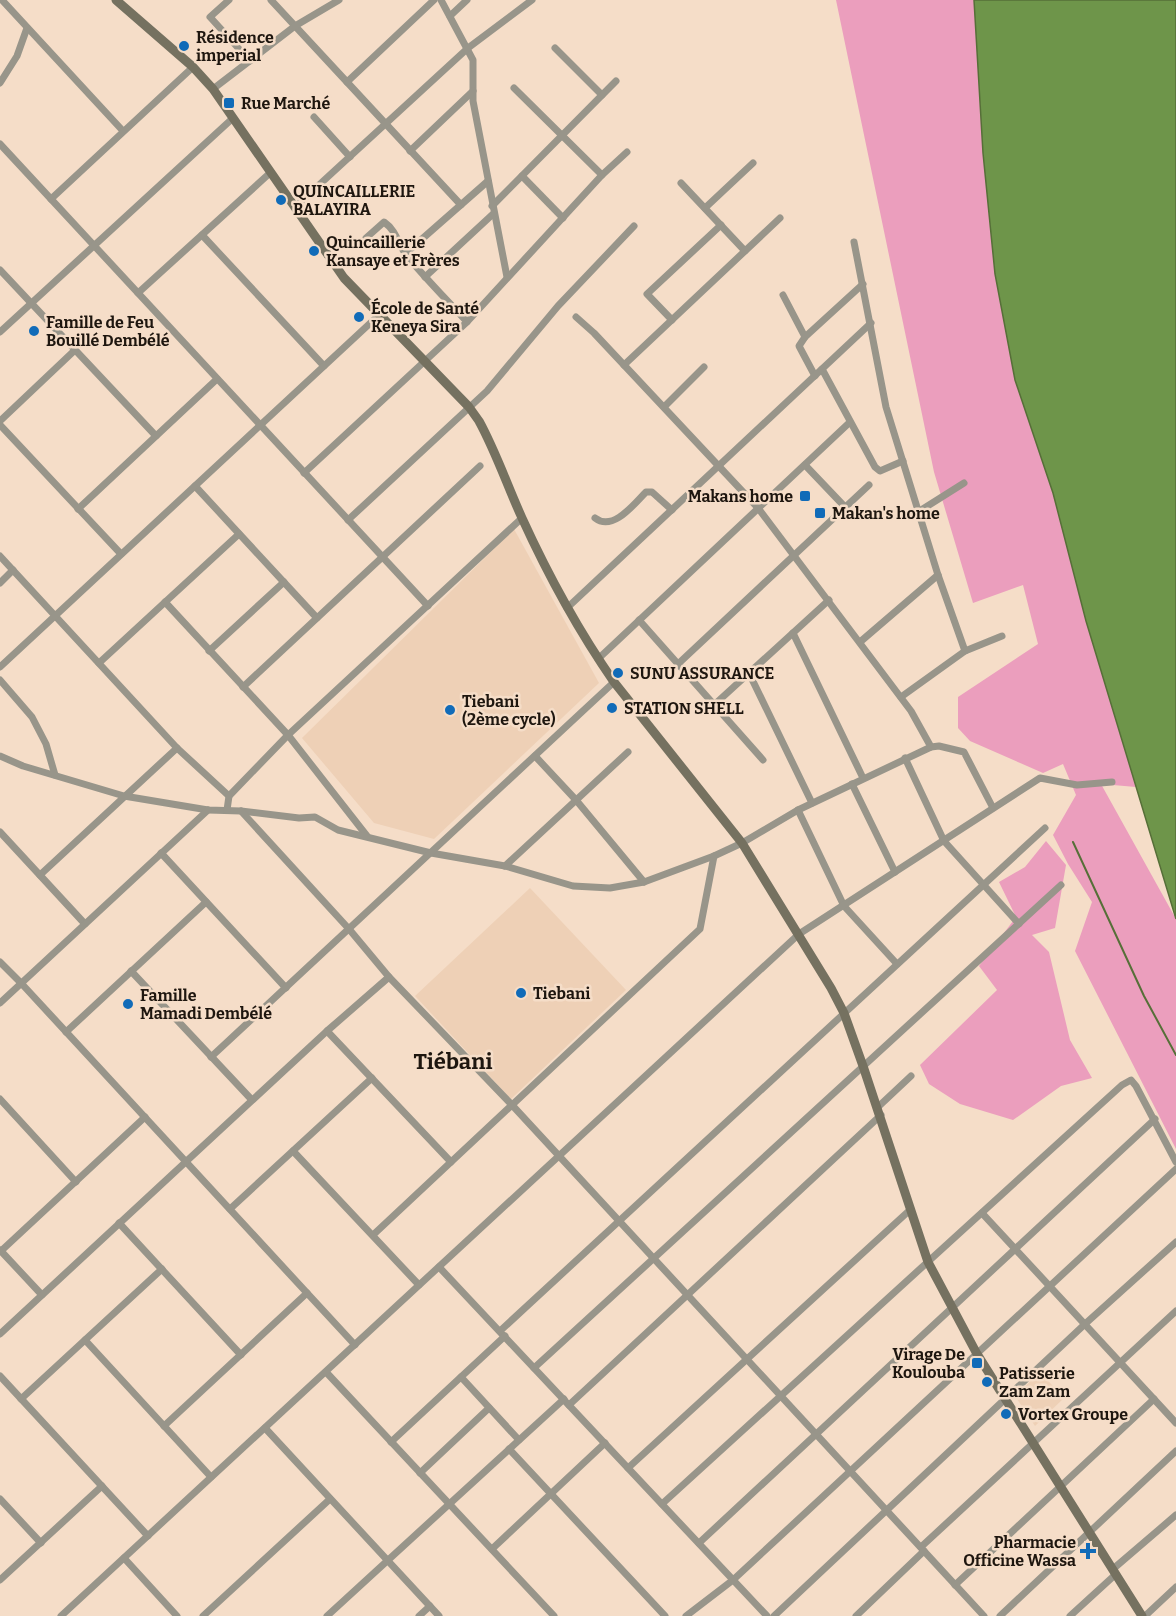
<svg xmlns="http://www.w3.org/2000/svg" width="1176" height="1616" font-family="Bitter,serif">
<rect width="100%" height="100%" fill="#f5ddc8"/>
<g fill="#eed0b6">
<path d="M514 529 599 683 434 839 374 823 302 738Z"/>
<path d="M530 888 626 990 511 1099 415 996Z"/>
<path d="M1040 1372 1064 1398 1035 1426 1015 1396Z"/>
</g>
<g fill="#eb9ebd">
<path d="M836 0H974L983 153 995 274 1015 380 1053 493 1086 621 1136 787 1101 784 1176 919V1149L1075 951 1092 902 1068 864 1053 835 1076 795 1063 764 1043 773 970 741 958 728V697L1038 644 1023 585 973 603 934 472Z"/>
<path d="M1046 841 1066 865 1055 928 1032 935 1049 952 1070 1040 1092 1078 1061 1086 1013 1120 960 1104 929 1084 920 1065 997 990 979 966 1016 917 999 882 1025 867Z"/>
</g>
<path fill="#6e954a" stroke="#566f38" stroke-width="1.5" d="M974 0H1176V919L1086 621 1053 493 1015 380 995 274 983 153Z"/>
<g fill="none" stroke-linecap="round" stroke-linejoin="round">
<path stroke="#566f38" stroke-width="2" d="M1073 842 1144 996 1176 1055"/>
<g stroke="#98958a" stroke-width="7">
<path d="M2 0 123 131"/>
<path d="M229 0 210 17 250 61"/>
<path d="M271 0 461 205"/>
<path d="M441 0 473 60V101L507 277"/>
<path d="M450 16 467 0"/>
<path d="M555 48 602 95"/>
<path d="M347 82 434 0"/>
<path d="M0 83 17 56 27 28"/>
<path d="M514 88 602 175"/>
<path d="M213 89 295 26 339 0"/>
<path d="M314 117 350 157"/>
<path d="M0 144 428 606"/>
<path d="M410 151 473 91"/>
<path d="M522 176 563 218"/>
<path d="M681 183 745 251"/>
<path d="M51 199 193 67"/>
<path d="M492 206 616 81"/>
<path d="M295 207 468 48 532 0"/>
<path d="M705 208 753 163"/>
<path d="M202 235 324 366"/>
<path d="M366 238 384 222C397 231 398 245 407 256 426 279 447 300 467 322"/>
<path d="M854 242 886 407 938 575 965 651"/>
<path d="M405 254 488 181"/>
<path d="M0 270 156 436"/>
<path d="M425 277 493 214"/>
<path d="M138 293 271 172"/>
<path d="M783 295 805 337 799 346 815 376"/>
<path d="M576 317 594 333 758 508 911 711 931 747"/>
<path d="M672 320 647 294 721 225"/>
<path d="M0 332 233 118"/>
<path d="M805 337 863 284"/>
<path d="M624 365 780 218"/>
<path d="M822 369 875 467 880 471 903 461"/>
<path d="M664 407 704 367"/>
<path d="M0 421 75 350"/>
<path d="M0 425 121 554"/>
<path d="M805 465 845 507"/>
<path d="M304 473 467 322 602 175 627 152"/>
<path d="M195 486 317 618"/>
<path d="M78 509 217 379"/>
<path d="M918 512 964 483"/>
<path d="M595 518C613 532 634 504 646 492H652L672 510"/>
<path d="M348 520 487 391 558 306 634 226"/>
<path d="M0 556 177 748 229 796"/>
<path d="M0 583 13 570"/>
<path d="M165 602 288 735 367 836"/>
<path d="M567 608 871 323"/>
<path d="M639 620 763 760"/>
<path d="M793 633 863 778"/>
<path d="M860 642 938 575"/>
<path d="M209 651 284 582"/>
<path d="M598 659 849 423"/>
<path d="M99 663 239 534"/>
<path d="M678 664 869 485"/>
<path d="M0 667 379 315"/>
<path d="M749 673 812 803"/>
<path d="M0 680 32 717 46 744 55 775"/>
<path d="M243 687 480 466"/>
<path d="M901 697 965 651 1002 636"/>
<path d="M714 705 829 600"/>
<path d="M0 756 23 766 124 796 208 810 241 811 299 818 315 817 338 830 431 853 505 866 573 886 610 888 644 882 714 856 742 843 798 810 931 747 939 746 964 752 993 808"/>
<path d="M535 756 576 800 644 882"/>
<path d="M905 758 944 841 1019 924"/>
<path d="M852 784 895 872"/>
<path d="M227 810 229 796 288 735 522 518"/>
<path d="M798 810 844 906 897 964"/>
<path d="M241 811 349 929 389 977 512 1105 984 1616"/>
<path d="M0 832 85 924"/>
<path d="M161 853 286 988"/>
<path d="M505 866 628 752"/>
<path d="M40 875 177 748"/>
<path d="M0 962 21 983 355 1345"/>
<path d="M131 971 252 1100"/>
<path d="M0 1003 208 810"/>
<path d="M327 1031 451 1162"/>
<path d="M66 1032 206 902"/>
<path d="M211 1057 614 682"/>
<path d="M0 1099 76 1182"/>
<path d="M878 1107 911 1076"/>
<path d="M293 1151 419 1285"/>
<path d="M230 1209 372 1078"/>
<path d="M982 1213 1176 1423"/>
<path d="M119 1223 241 1355"/>
<path d="M373 1235 700 929 714 856"/>
<path d="M0 1250 42 1295"/>
<path d="M1 1251 145 1117"/>
<path d="M439 1267 767 1616"/>
<path d="M500 1331 1045 828"/>
<path d="M0 1334 327 1031 389 977"/>
<path d="M85 1340 211 1477"/>
<path d="M534 1368 1061 885"/>
<path d="M326 1372 554 1616"/>
<path d="M0 1376 148 1536"/>
<path d="M461 1377 519 1440"/>
<path d="M21 1399 162 1269"/>
<path d="M569 1405 881 1115"/>
<path d="M164 1426 307 1293"/>
<path d="M265 1428 439 1616"/>
<path d="M391 1442 505 1336"/>
<path d="M509 1449 665 1616"/>
<path d="M628 1468 911 1209"/>
<path d="M420 1473 489 1408"/>
<path d="M0 1499 41 1543"/>
<path d="M662 1504 1122 1085 1131 1080 1136 1086 1176 1162"/>
<path d="M699 1543 1155 1119"/>
<path d="M921 1547 1176 1311"/>
<path d="M492 1549 605 1443"/>
<path d="M124 1558 177 1616"/>
<path d="M1113 1569 1176 1515"/>
<path d="M0 1580 102 1486"/>
<path d="M955 1585 1154 1399"/>
<path d="M61 1616 799 934 1040 778 1077 785 1112 782"/>
<path d="M203 1616 330 1499"/>
<path d="M327 1616 564 1399"/>
<path d="M419 1616 430 1606"/>
<path d="M686 1616 733 1580 1176 1169"/>
<path d="M774 1616 1085 1324 1176 1242"/>
<path d="M856 1616 924 1551"/>
<path d="M1000 1616 1176 1451"/>
<path d="M1070 1616 1116 1574"/>
<path d="M1145 1616 1176 1587"/>
</g>
<path stroke="#757160" stroke-width="9" d="M116 0 193 67 213 89 344 278 469 407 479 421C496 452 507 485 522 518 548 575 578 630 614 682L742 843 831 988 844 1013 863 1066 928 1262 977 1354 1142 1616"/>
</g>
<g fill="#116bb8" stroke="#f5ddc8" stroke-width="2">
<circle cx="184" cy="46" r="6"/>
<rect x="223" y="97" width="12" height="12" rx="3"/>
<circle cx="281" cy="200" r="6"/>
<circle cx="314" cy="251" r="6"/>
<circle cx="359" cy="317" r="6"/>
<circle cx="34" cy="331" r="6"/>
<rect x="799" y="490" width="12" height="12" rx="3"/>
<rect x="814" y="507" width="12" height="12" rx="3"/>
<circle cx="618" cy="673" r="6"/>
<circle cx="612" cy="708" r="6"/>
<circle cx="450" cy="710" r="6"/>
<circle cx="521" cy="993" r="6"/>
<circle cx="128" cy="1004" r="6"/>
<rect x="971" y="1357" width="12" height="12" rx="3"/>
<circle cx="987" cy="1382" r="6"/>
<circle cx="1006" cy="1414" r="6"/>
<path d="M1085 1542h6v6h6v6h-6v6h-6v-6h-6v-6h6z"/>
</g>
<g text-anchor="middle" stroke-width="5" stroke-linejoin="round" paint-order="stroke">
<g font-size="16" font-weight="bold" fill="#1e160f" stroke="#f5ddc8" text-anchor="start">
<text x="196" y="43">Résidence<tspan x="196" dy="18">imperial</tspan></text>
<text x="241" y="109">Rue Marché</text>
<text x="293" y="197">QUINCAILLERIE<tspan x="293" dy="18">BALAYIRA</tspan></text>
<text x="326" y="248">Quincaillerie<tspan x="326" dy="18">Kansaye et Frères</tspan></text>
<text x="371" y="314">École de Santé<tspan x="371" dy="18">Keneya Sira</tspan></text>
<text x="46" y="328">Famille de Feu<tspan x="46" dy="18">Bouillé Dembélé</tspan></text>
<text x="793" y="502" text-anchor="end">Makans home</text>
<text x="832" y="519">Makan's home</text>
<text x="630" y="679">SUNU ASSURANCE</text>
<text x="462" y="707">Tiebani<tspan x="462" dy="18">(2ème cycle)</tspan></text>
<text x="624" y="714">STATION SHELL</text>
<text x="533" y="999">Tiebani</text>
<text x="140" y="1001">Famille<tspan x="140" dy="18">Mamadi Dembélé</tspan></text>
<text x="965" y="1360" text-anchor="end">Virage De<tspan x="965" dy="18">Koulouba</tspan></text>
<text x="999" y="1379">Patisserie<tspan x="999" dy="18">Zam Zam</tspan></text>
<text x="1018" y="1420">Vortex Groupe</text>
<text x="1076" y="1548" text-anchor="end">Pharmacie<tspan x="1076" dy="18">Officine Wassa</tspan></text>
</g>
<g font-size="22" font-weight="bold" fill="#1e160f" stroke="#f5ddc8">
<text x="453" y="1069">Tiébani</text>
</g>
</g>
</svg>
